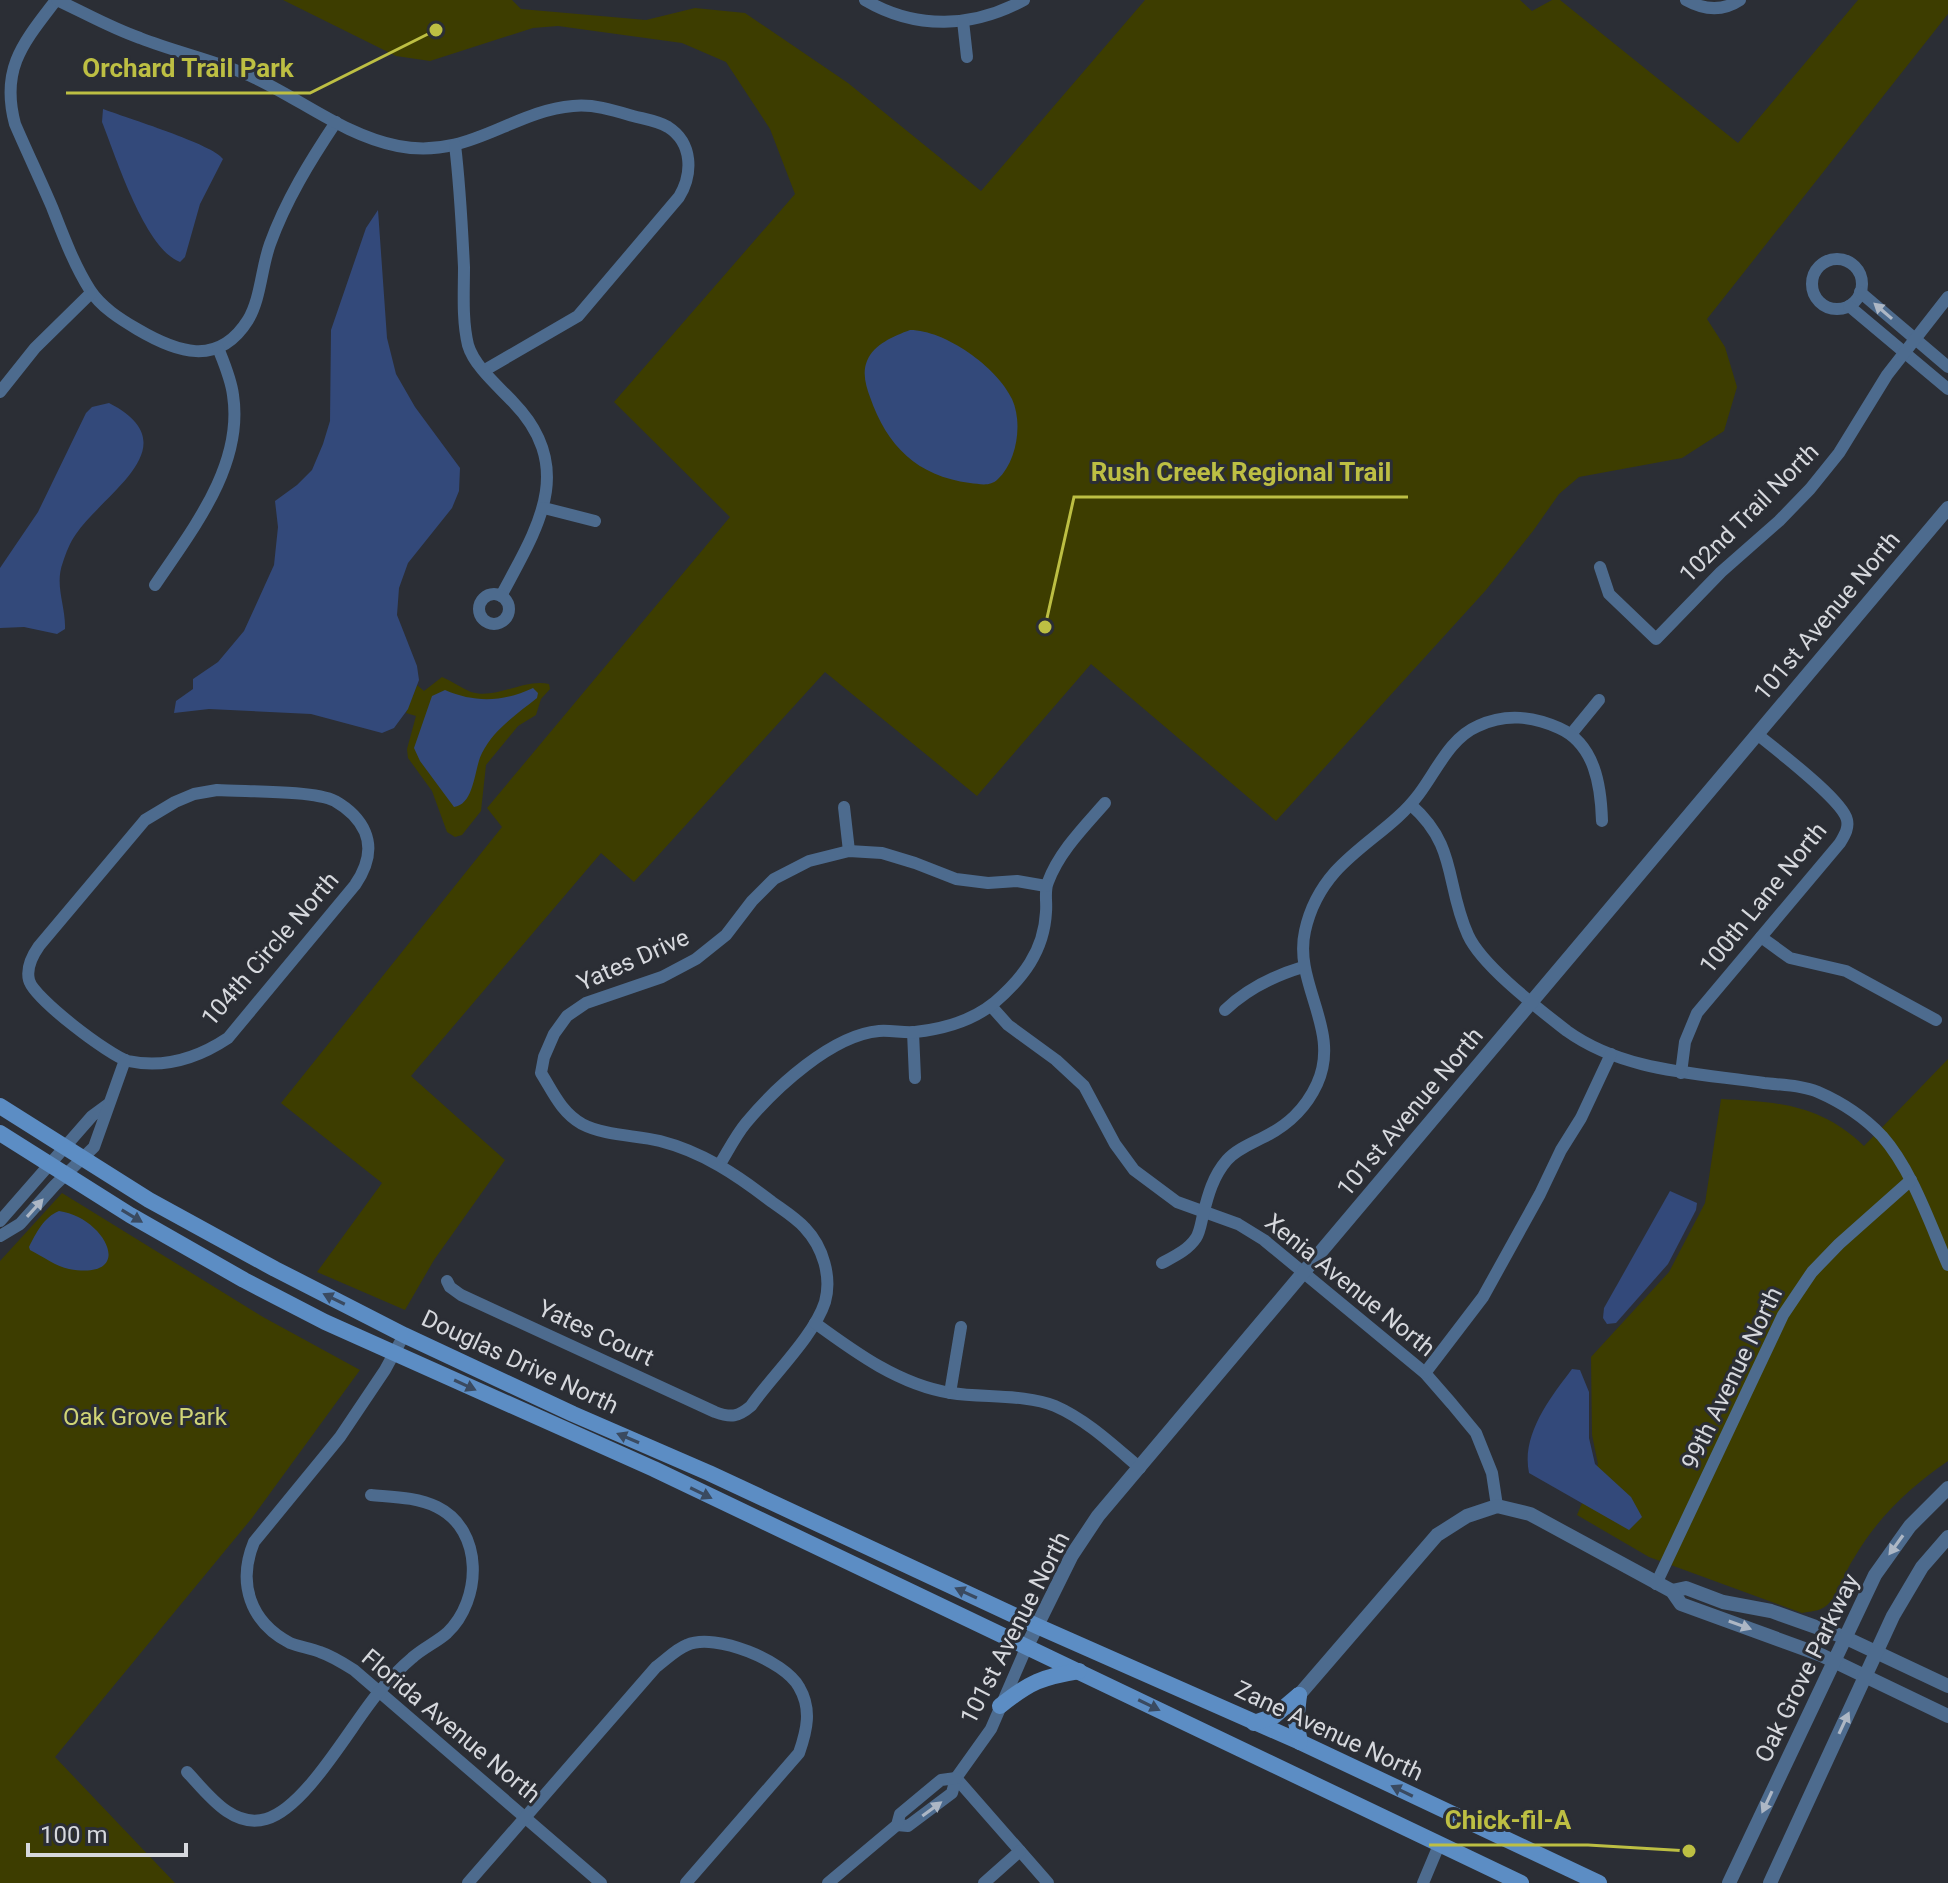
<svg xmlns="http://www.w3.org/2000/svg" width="1948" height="1883" font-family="Roboto,sans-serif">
<rect width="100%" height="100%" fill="#2b2e35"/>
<g fill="#3d3d00">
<path d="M283 0H512L521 9 646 20 695 8 745 13 848 83 981 191 1145 0H1520L1532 11 1552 0H1560L1738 143 1858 0H1948V14L1707 319 1725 347 1737 387 1724 431 1682 458 1579 477 1559 494 1533 531 1486 590 1276 821 1091 664 977 796 825 672 634 882 601 853 411 1076 505 1160 434 1260 405 1310 317 1272 382 1183 281 1103 502 827 487 808 730 517 614 402 795 194 770 129 726 62 682 43 558 26 533 28 430 61 396 56Z"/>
<path d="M442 677C452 681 461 688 471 692 496 700 525 678 549 684L550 689 541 699 536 715 518 726 486 765 481 811 462 835 455 837 447 832 432 791 408 758 407 749 416 716 406 713 417 685 424 691Z"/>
<path d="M1948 1059V1461C1909 1488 1878 1517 1854 1558 1845 1571 1840 1590 1830 1602 1823 1611 1813 1611 1802 1613L1649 1557 1577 1515 1598 1464 1592 1435 1591 1357 1669 1272 1705 1203 1721 1099C1778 1102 1820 1104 1864 1146Z"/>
<path d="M62 1193 263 1317 360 1370 252 1518 55 1757 175 1883H0V1261Z"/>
</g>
<g fill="#33497a">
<path d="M103 109C124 117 215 145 223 159L200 204 185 257 180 262C145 249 116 157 102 122Z"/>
<path d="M378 210 387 338 396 374 415 407 460 468 459 491 452 508 408 563 399 588 397 615 417 666 419 680 408 709 394 728 382 733 311 714 209 709 174 713 176 701 193 689V679L218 662 244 631 255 607 274 565 278 527 275 501 297 485 312 470 323 444 330 421 331 330 366 228Z"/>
<path d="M910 330C945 330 997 367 1012 399 1023 423 1017 461 998 479 990 487 980 484 970 483 917 476 887 446 870 397 866 386 862 373 867 361 874 344 894 336 910 330Z"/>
<path d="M109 403C191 445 105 492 76 534 70 542 66 553 63 562 54 585 66 606 65 629L57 634 24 627 0 628V568L38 512 86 413 92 407Z"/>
<path d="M533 688 538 693 537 698C517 714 494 729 482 753 474 768 475 804 454 807L420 761 414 748 432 696 445 690C475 703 503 702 533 688Z"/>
<path d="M1670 1191 1697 1203 1696 1210 1668 1264 1616 1323 1607 1324 1603 1318 1604 1308Z"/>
<path d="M59 1211C105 1217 138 1281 69 1269 57 1267 42 1256 30 1250L29 1247C36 1233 44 1217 59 1211Z"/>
<path d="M1572 1369 1580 1370 1589 1392V1438L1595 1464 1631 1497 1642 1517 1629 1530 1529 1473C1521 1435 1550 1398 1572 1369Z"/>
</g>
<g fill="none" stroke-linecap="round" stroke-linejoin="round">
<g stroke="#4d6b8e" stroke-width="12">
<path d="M56 0C24 42 0 68 15 124 27 152 40 179 52 207 63 235 74 265 90 290 101 307 120 319 137 329 176 352 218 368 248 320 261 298 261 269 270 244 286 200 310 161 336 122"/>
<path d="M57 0C85 13 111 28 140 38 178 53 218 61 255 78 302 100 346 136 398 146 469 160 511 111 573 106 594 104 613 110 633 116 644 119 658 121 668 127 693 143 693 174 679 197L578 316 485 370"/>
<path d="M865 0C916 30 973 28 1024 0"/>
<path d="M1686 0C1704 10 1722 12 1740 0"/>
<path d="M963 21 967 57"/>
<path d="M455 145C460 186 462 226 464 267 464 292 462 320 468 345 474 366 499 387 513 402 578 469 536 530 501 596"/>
<circle cx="1837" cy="284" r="25"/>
<path d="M1860 292 1948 367"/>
<path d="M1849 306 1948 389"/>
<path d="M0 392 35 348 91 293"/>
<path d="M544 508 595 521"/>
<path d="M1600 567 1609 594 1656 639 1721 572 1779 521 1810 489 1839 453 1887 375 1948 297"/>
<path d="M155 585C191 531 244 466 233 395 231 379 224 363 218 348"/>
<circle cx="494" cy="609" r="15"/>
<path d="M1572 733 1599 700"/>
<path d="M217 790C245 792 313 790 335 801 349 809 359 818 365 832 373 851 366 869 355 885L228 1038C198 1058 165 1069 128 1061 110 1056 33 998 29 980 26 968 32 956 39 946L145 820 175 802 194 794Z"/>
<path d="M1411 805C1458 846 1445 885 1468 935 1482 966 1539 1009 1567 1031 1624 1072 1698 1073 1764 1083 1781 1085 1802 1085 1818 1092 1841 1102 1865 1118 1882 1136 1912 1170 1930 1224 1948 1265"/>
<path d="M844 807 849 851"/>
<path d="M1761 937 1790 958 1846 971 1936 1020"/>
<path d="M991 1006 1008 1025 1056 1060 1084 1086 1115 1144 1134 1170 1177 1202 1238 1224 1264 1240 1425 1373 1452 1404 1476 1433 1492 1473 1497 1506"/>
<path d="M1225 1010C1247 989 1273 976 1303 967"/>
<path d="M913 1032 915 1078"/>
<path d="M1681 1073 1685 1042 1697 1013 1840 843C1844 836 1849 829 1847 820 1843 800 1775 749 1757 734"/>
<path d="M720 1164C728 1151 736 1135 746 1123 775 1088 832 1035 879 1031 891 1030 903 1033 915 1032 943 1029 972 1021 994 1003 1023 978 1044 951 1046 912 1047 901 1044 891 1048 882 1059 852 1084 827 1105 803"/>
<path d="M0 1221 92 1116 107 1105"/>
<path d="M0 1236 20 1224 55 1185 94 1147 125 1060"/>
<path d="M1162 1263C1175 1256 1188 1250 1196 1238 1200 1232 1201 1223 1203 1215 1208 1195 1213 1176 1227 1160 1236 1150 1250 1144 1262 1138 1287 1126 1305 1110 1317 1084 1342 1030 1293 984 1305 931 1310 908 1320 889 1335 872 1361 843 1396 825 1419 794 1437 770 1450 738 1478 726 1506 713 1532 716 1559 728 1595 744 1601 786 1602 821"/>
<path d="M447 1281 450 1287 461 1295 715 1412C731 1418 738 1417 751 1406 772 1376 814 1336 825 1302 832 1277 823 1247 805 1228 796 1218 783 1210 772 1202 737 1175 703 1152 660 1141 635 1135 605 1136 582 1124 561 1112 553 1092 541 1073L544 1057 554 1034 567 1016 586 1003 662 977 696 959 726 935 752 901 774 879 809 861 849 851 882 853 915 863 956 879 988 883 1017 881 1046 886"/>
<path d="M815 1323C856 1353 900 1385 951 1393 983 1398 1026 1394 1055 1406 1087 1420 1114 1446 1140 1468"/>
<path d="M404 1335 385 1370 340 1437 254 1542C237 1583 250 1622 290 1643 300 1647 310 1648 320 1652 332 1656 343 1663 354 1670L601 1883"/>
<path d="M1425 1373 1483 1297 1540 1194 1561 1150 1581 1118 1611 1054"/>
<path d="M950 1393 961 1327"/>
<path d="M1656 1584 1783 1315 1812 1272 1839 1244 1911 1180"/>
<path d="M187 1772C207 1793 232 1829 266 1819 306 1808 351 1725 378 1693 388 1681 400 1668 412 1658 423 1648 437 1642 447 1633 482 1600 484 1530 437 1507 417 1497 393 1497 371 1495"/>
<path d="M956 1778 1048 1883"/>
<path d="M897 1825 908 1826 952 1793 956 1778 991 1729 1027 1646"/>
<path d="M468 1883 656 1667C666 1660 676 1649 687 1645 715 1632 785 1661 799 1687 812 1709 807 1730 799 1753L686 1883"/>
<path d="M828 1883 897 1825 900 1814 941 1780 956 1778"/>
<path d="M984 1883 1020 1851"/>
<path d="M1423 1883 1439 1845"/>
</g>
<g stroke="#4d6b8e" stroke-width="14">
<path d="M1672 1591 1686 1588 1723 1602 1771 1611 1844 1637 1948 1686"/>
<path d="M1027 1646 1072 1555 1098 1516 1948 508"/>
<path d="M1299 1695 1437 1535 1467 1516 1497 1506 1530 1514 1672 1591 1681 1604 1821 1655 1948 1716"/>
<path d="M1729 1883 1875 1575 1910 1526 1948 1488"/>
<path d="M1770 1883 1893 1616 1922 1567 1948 1537"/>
</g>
<g stroke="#5c8dc4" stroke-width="16">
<path d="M0 1106 149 1200 275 1269 404 1335 573 1414 709 1473 1037 1626 1300 1742 1599 1883"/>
<path d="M0 1133 130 1215 244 1280 325 1322 654 1469 1521 1883"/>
<path d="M1299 1695 1296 1722 1300 1742"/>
<path d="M1000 1706C1030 1682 1042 1677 1079 1671"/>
<path d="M1254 1723 1274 1716 1299 1695"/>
</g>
</g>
<defs><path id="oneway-solid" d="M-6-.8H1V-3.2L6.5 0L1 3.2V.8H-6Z" transform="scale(2)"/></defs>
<g fill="#adb7c5">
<use href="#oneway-solid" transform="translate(1883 311) rotate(-139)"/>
<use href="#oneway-solid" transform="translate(35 1208) rotate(-48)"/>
<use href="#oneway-solid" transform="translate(1896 1545) rotate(126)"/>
<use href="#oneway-solid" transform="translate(1740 1625) rotate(20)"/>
<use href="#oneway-solid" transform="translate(1844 1723) rotate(-65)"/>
<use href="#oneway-solid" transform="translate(1767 1802) rotate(115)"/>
<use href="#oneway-solid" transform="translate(932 1809) rotate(-36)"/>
</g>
<g fill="#3a4a60">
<use href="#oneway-solid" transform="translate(132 1216) rotate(31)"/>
<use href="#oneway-solid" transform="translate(334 1299) rotate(-154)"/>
<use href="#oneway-solid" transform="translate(465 1385) rotate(25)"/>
<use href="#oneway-solid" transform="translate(628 1438) rotate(-157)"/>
<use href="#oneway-solid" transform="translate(701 1493) rotate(26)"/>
<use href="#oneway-solid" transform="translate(966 1593) rotate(-155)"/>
<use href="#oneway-solid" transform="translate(1149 1705) rotate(26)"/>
<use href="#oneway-solid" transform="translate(1402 1791) rotate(-154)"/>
</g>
<g text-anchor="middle" stroke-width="6" stroke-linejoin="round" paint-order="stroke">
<g font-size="24" fill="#d6d8dd" stroke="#2b2e35">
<text transform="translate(1749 513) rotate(-45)" y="8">102nd Trail North</text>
<text transform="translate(1827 616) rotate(-50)" y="8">101st Avenue North</text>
<text transform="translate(1763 898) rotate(-51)" y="8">100th Lane North</text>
<text transform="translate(270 949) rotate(-49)" y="8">104th Circle North</text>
<text transform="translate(633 960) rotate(-24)" y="8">Yates Drive</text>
<text transform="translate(1410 1112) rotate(-50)" y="8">101st Avenue North</text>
<text transform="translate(1350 1285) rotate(39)" y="8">Xenia Avenue North</text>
<text transform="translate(596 1333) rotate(25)" y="8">Yates Court</text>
<text transform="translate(520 1362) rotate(25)" y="8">Douglas Drive North</text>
<text transform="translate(1732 1378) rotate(-64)" y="8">99th Avenue North</text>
<text transform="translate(1015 1628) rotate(-63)" y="8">101st Avenue North</text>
<text transform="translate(1807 1668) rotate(-64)" y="8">Oak Grove Parkway</text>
<text transform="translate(451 1726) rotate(40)" y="8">Florida Avenue North</text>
<text transform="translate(1329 1731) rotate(25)" y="8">Zane Avenue North</text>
</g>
<g font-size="24" fill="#d0d476" stroke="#2b2e35">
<text x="145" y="1425">Oak Grove Park</text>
</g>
</g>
<path fill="none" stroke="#bdbf43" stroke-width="3" d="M436 30L310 93H66M1045 627L1074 497H1408M1689 1851L1588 1845H1429"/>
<g fill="#bdbf43" stroke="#2b2e35" stroke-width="3">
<circle cx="436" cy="30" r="8"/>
<circle cx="1045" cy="627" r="8"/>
<circle cx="1689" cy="1851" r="8"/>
</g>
<g font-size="26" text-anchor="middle" font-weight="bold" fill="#bdbf43" stroke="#2b2e35" stroke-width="6" stroke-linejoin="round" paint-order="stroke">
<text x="188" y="77">Orchard Trail Park</text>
<text x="1241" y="481">Rush Creek Regional Trail</text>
<text x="1508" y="1829">Chick-fil-A</text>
</g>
<path d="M28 1843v12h158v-12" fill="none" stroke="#d6d8dd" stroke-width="4"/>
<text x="40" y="1843" font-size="24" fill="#d6d8dd" stroke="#2b2e35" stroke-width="6" paint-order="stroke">100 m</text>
</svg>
